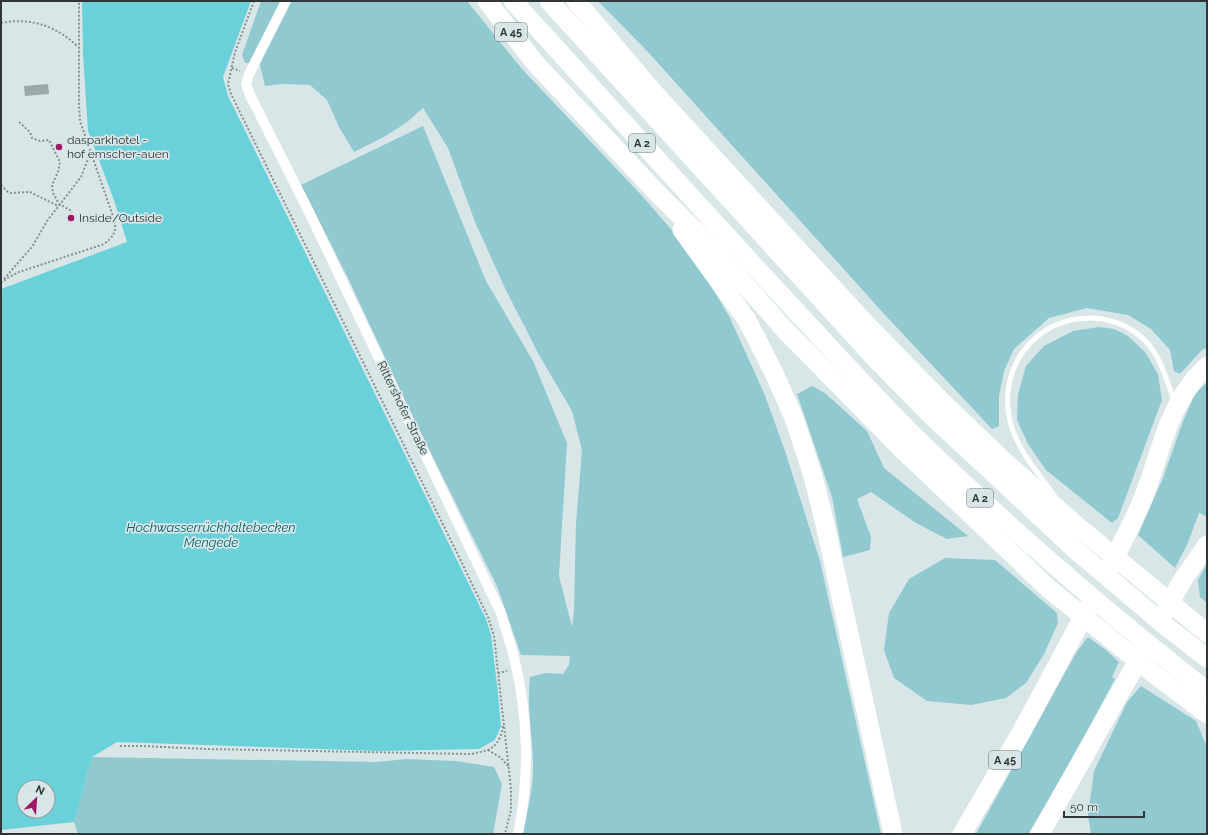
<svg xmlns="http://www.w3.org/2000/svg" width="1208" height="835" font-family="Raleway,sans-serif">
<rect width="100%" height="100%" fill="#d8e6e7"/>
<g fill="#90c9cf">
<path d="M261 1H467L522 69 643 197 689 250 729 316 764 393 785 451 820 561 881 834H522C527 814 532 794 533 773 534 741 526 709 530 677L545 673 563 674 569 665 570 656 521 655 497 586 408 407 347 276 301 185 423 126 486 281 533 361 567 443 559 576 572 627 574 610 576 524 582 450 572 411 539 355 504 286 475 222 448 148 423 108 406 123 382 138 354 152 340 129 327 100 310 85 282 84 265 86 260 65 254 62 245 63 242 55Z"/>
<path d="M598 1H1207V347L1201 351 1180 374 1174 371 1170 350 1151 329 1128 315 1087 308 1049 318 1014 349 1004 371 999 396V426L992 429 886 316 648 52Z"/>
<path d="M1099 327 1114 329 1128 336 1145 352 1158 374 1162 400 1118 518 1112 523 1046 470 1028 444 1017 420 1018 394 1026 366 1044 346 1073 331Z"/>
<path d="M1207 382V517L1199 513 1187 545 1175 568 1138 535 1163 478 1182 424 1195 394Z"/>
<path d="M812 386 826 394 867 431 884 468 968 536 947 539 916 523 871 492 857 499 871 537 870 550 843 557 832 497 797 394Z"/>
<path d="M945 558 995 560 1057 613 1058 623 1044 654 1026 683 1006 698 971 705 927 701 894 678 884 650 889 613 909 579Z"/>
<path d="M1207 564V603L1200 597 1198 580Z"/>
<path d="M1088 637 1106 650 1119 662 1112 677 1115 679 1063 776 1028 834H976L1076 653Z"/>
<path d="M1141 686 1196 721 1207 747V834H1091L1088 816 1094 771 1127 702Z"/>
<path d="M92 757 377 762 406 759 456 761 494 767 502 784 493 834H78L74 822Z"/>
</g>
<path fill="#6ad1db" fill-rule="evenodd" d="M82 1H251L223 77 228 96 486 619 491 635 497 684 501 726 495 740 479 749 378 751 117 742 92 757 74 822 1 830V289L127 242 114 200 88 131 83 54ZM24 787H48V811H24Z"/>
<path fill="#9ca9ab" d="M48 84 49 94 25 96 24 86Z"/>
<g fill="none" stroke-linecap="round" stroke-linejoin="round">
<g stroke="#879192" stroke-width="2" stroke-dasharray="2 2" stroke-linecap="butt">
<path d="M254 1 235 52 228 84 231 94 459 557 488 617 494 636 511 789V810L505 834"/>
<path d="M1 23C30 17 57 26 78 47"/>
<path d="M232 68 240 71"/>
<path d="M19 122 30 132 32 138 40 141 49 140 60 162 58 172 52 185 53 193 59 204 70 210 72 213"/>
<path d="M1 185 8 192 11 193 30 192 58 206"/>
<path d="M4 279 32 247 47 221 81 177 90 154"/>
<path d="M1 283 9 277 19 272 104 244C113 237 116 233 115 222L80 121 79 105V1"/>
<path d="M498 673 507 671"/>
<path d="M120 746H143L205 749 471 754C491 750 499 748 503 726"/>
<path d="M488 750 501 758 509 767"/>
</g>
<path stroke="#fff" stroke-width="5" d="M1054 495C1039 474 1020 453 1012 428 994 372 1033 316 1093 318 1110 319 1127 325 1140 336 1159 351 1165 376 1173 397V402"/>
<path stroke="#fff" stroke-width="10" d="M286 1 249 74 246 84 250 95 307 208 501 613C505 628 510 642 514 657 528 713 530 778 518 834"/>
<g stroke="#fff" stroke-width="19">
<path d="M487 1 536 64 661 197 710 245 785 330 902 449 1048 588 1153 673 1207 714"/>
<path d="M513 1C607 104 700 208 795 310 835 353 875 397 917 439 1009 528 1106 612 1207 691"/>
<path d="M549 1 874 357 933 417 1078 552 1167 627 1207 658"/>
<path d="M576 1 655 94 866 324 939 399 1005 462 1076 525 1207 633"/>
<path d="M682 230 747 320 773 371 794 418 813 476 824 520 893 834"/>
<path d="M1110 567C1121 545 1132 524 1142 501 1158 462 1165 418 1191 384 1195 377 1202 371 1207 366"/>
<path d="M1164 613 1182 581 1207 545"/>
<path d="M962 834 1022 731 1089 606"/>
<path d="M1040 834 1144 650"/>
</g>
</g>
<g fill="#a01763" stroke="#d8e6e7" stroke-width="1.5">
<circle cx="59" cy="147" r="4"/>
<circle cx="71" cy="218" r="4"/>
</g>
<g text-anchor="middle" stroke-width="3.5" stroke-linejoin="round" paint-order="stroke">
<g fill="#d8e6e7" stroke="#626b6c" stroke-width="1">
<rect x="495" y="23" width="32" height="18" rx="3"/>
<rect x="629" y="134" width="26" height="18" rx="3"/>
<rect x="967" y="489" width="26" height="18" rx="3"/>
<rect x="989" y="751" width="32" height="18" rx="3"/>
</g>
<g font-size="11" font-weight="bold" fill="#303637">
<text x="511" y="36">A 45</text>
<text x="642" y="147">A 2</text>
<text x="980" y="502">A 2</text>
<text x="1005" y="764">A 45</text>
</g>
<g font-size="12" fill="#303637" stroke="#d8e6e7" text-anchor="start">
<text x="67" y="144">dasparkhotel -<tspan x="67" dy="14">hof emscher-auen</tspan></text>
<text x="79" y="222">Inside/Outside</text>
</g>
<g font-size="12" fill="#303637" stroke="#d8e6e7">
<text transform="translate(403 408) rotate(64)" y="4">Rittershofer Straße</text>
</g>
<g font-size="13" font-style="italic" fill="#046269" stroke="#d8e6e7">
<text x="211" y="532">Hochwasserrückhaltebecken<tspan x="211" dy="15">Mengede</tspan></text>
</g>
</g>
<rect width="1208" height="835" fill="none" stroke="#303637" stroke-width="4"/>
<g transform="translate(36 799) rotate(25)"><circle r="19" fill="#d8e6e7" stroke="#95a0a1"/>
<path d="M0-3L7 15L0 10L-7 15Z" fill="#a01763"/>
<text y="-6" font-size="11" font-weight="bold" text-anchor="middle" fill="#303637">N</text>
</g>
<path d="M1064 811v6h80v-6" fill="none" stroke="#303637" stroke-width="2"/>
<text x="1070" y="811" font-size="12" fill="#303637" stroke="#d8e6e7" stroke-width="3" paint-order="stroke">50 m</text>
</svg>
